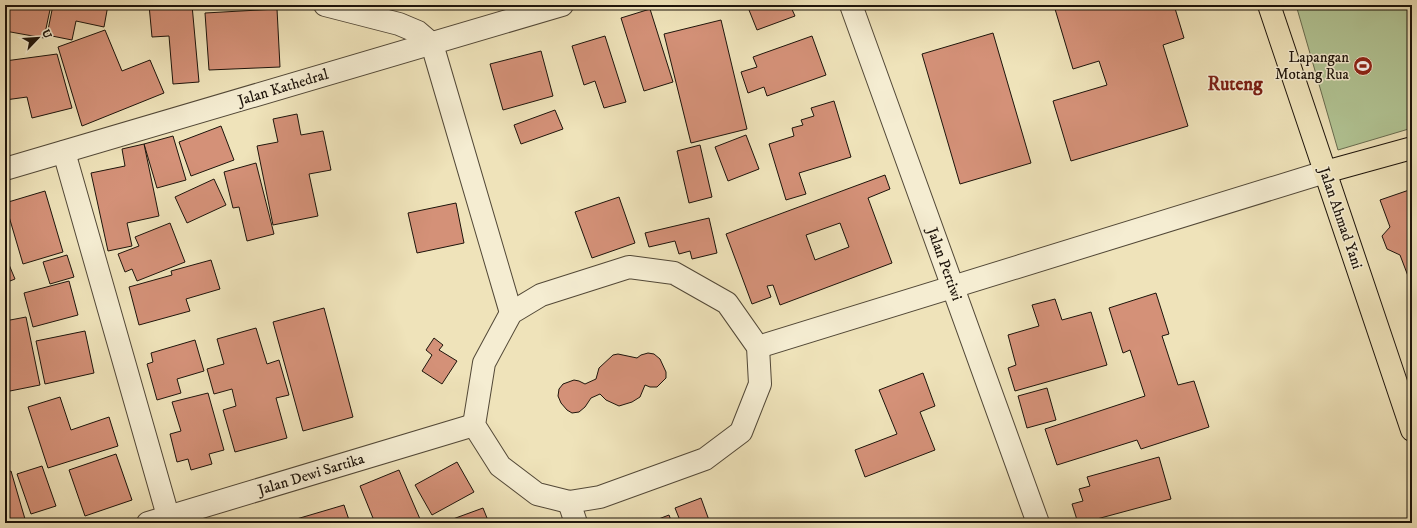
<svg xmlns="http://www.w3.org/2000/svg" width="1417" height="528" font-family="'IM FELL DW Pica',serif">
<rect width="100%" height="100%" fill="#efe3ba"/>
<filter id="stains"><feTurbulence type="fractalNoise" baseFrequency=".005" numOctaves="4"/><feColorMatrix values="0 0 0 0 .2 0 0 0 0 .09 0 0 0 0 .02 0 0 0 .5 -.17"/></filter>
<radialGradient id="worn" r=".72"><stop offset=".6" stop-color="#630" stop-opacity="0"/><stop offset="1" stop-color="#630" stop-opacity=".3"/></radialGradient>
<path fill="#b2c595" stroke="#686c50" d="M1296 5H1412V128L1338 150Z"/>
<g fill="#d49178" stroke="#1d140b" fill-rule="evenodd">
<path d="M5 5H51L44 38 5 31Z"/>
<path d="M53 5H108L104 27 76 21 72 40 47 35Z"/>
<path d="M149 5H192L199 82 173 84 169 36 152 37Z"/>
<path d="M747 5H790L795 16 757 30Z"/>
<path d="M1067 5H1174L1184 38 1163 45 1188 126 1071 161 1053 101 1107 85 1099 61 1073 69 1055 9Z"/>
<path d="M277 9 280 67 209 70 205 13Z"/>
<path d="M650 9 673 82 644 91 621 18Z"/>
<path d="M721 20 747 129 691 143 664 34Z"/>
<path d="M105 30 122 71 150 60 164 93 82 126 58 47Z"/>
<path d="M993 33 1031 163 960 184 922 54Z"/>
<path d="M605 36 626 102 604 108 595 81 584 85 572 46Z"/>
<path d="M812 36 826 75 767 96 764 87 748 93 741 72 757 67 753 57Z"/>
<path d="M541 51 553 96 503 110 490 64Z"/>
<path d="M57 54 72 108 32 118 27 97 5 100V61Z"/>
<path d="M834 101 851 157 799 173 806 194 786 200 769 144 794 136 792 128 803 125 801 120 814 116 811 108Z"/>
<path d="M555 110 563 129 521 144 514 125Z"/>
<path d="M297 114 301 135 323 131 331 170 309 174 318 216 273 225 257 146 278 142 273 119Z"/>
<path d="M221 126 234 160 191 176 179 142Z"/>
<path d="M746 135 759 169 728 181 715 147Z"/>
<path d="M173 136 186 180 157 188 144 144Z"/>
<path d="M144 144 159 216 127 223 132 246 108 251 91 173 125 166 122 149Z"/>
<path d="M700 145 712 197 689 203 677 151Z"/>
<path d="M256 163 274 234 247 241 239 207 233 208 224 172Z"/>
<path d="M885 175 890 189 868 198 892 263 780 305 773 285 767 286 771 297 752 304 726 234ZM840 223 849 247 815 260 806 235Z"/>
<path d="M214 179 226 205 187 223 175 197Z"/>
<path d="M1412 189V275L1408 276 1400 255 1387 249 1382 236 1390 227 1380 200Z"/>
<path d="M45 191 63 252 23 264 5 203Z"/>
<path d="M619 197 635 243 592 258 575 212Z"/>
<path d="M456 203 464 243 417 253 408 213Z"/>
<path d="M709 218 717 253 692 259 690 251 679 254 675 241 649 247 645 233Z"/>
<path d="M170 223 185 262 137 281 132 269 125 272 118 254 139 246 135 237Z"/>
<path d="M5 255 15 279 5 283Z"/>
<path d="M67 255 74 277 50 284 43 262Z"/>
<path d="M211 260 220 289 186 299 190 311 139 325 129 287 172 275 171 271Z"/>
<path d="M69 281 78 315 33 327 24 293Z"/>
<path d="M1156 293 1169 334 1162 336 1178 385 1194 381 1209 427 1141 449 1137 440 1057 465 1045 429 1145 396 1130 350 1123 353 1109 308Z"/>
<path d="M1055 299 1062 320 1091 312 1107 365 1015 391 1008 368 1016 365 1008 335 1039 326 1032 305Z"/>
<path d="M324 308 353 417 303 431 273 322Z"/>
<path d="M26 317 40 385 5 392V321Z"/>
<path d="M256 328 267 364 279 360 289 395 276 398 287 438 235 452 223 410 236 406 232 389 214 394 207 369 224 364 217 339Z"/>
<path d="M85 331 94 373 45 384 36 341Z"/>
<path d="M434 338 443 345 439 350 457 361 442 384 422 371 432 355 426 350Z"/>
<path d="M195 340 204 371 177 379 181 393 157 400 147 364 153 362 151 353Z"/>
<path d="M648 353 654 354 660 359 666 372V378L657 387H650L645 385 640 397 632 402 619 406 606 400 600 394 591 398 585 407 579 412 572 413 567 410 561 403 558 396 559 389 563 384 574 380 579 381 585 384 596 379 599 368 613 355 618 354 637 358 641 355Z"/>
<path d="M923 373 935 406 920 412 935 450 865 477 855 450 897 434 879 390Z"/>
<path d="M1047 388 1056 420 1027 428 1018 396Z"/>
<path d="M208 393 224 450 209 454 212 464 191 470 188 459 177 462 170 434 181 431 172 402Z"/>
<path d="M60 397 71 430 109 417 118 446 48 468 28 407Z"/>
<path d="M116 454 132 500 85 516 69 470Z"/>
<path d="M1159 457 1171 499 1082 523H1078L1072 504 1083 501 1079 489 1090 486 1087 477Z"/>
<path d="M457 462 474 492 432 515 415 485Z"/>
<path d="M42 466 56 506 31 514 17 474Z"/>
<path d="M399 470 420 519 410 523H375L360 486Z"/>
<path d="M11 471 25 519 11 523H5V473Z"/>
<path d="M701 498 710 523H681L675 508Z"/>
<path d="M344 505 350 523H283Z"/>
<path d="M483 508 489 523H442Z"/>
<path d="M669 515 672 523H648Z"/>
</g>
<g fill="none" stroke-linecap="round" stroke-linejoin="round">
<defs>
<g id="tertiary">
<path d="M325 5 399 24 418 32 432 44 511 313"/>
<path d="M851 5 1038 523"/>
<path d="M64 152 170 523"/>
<path d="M5 169 562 5"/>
<path d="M629 267 674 273 727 303 758 347 760 384 741 432 705 459 600 497 569 502 537 494 500 466 474 425 484 363 511 313 541 295Z"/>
<path d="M758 347 1325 172"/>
<path d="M569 502 576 523"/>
<path d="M148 523 474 425"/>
</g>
<g id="trunk">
<path d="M1269 5 1412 430"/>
<path d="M1325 172 1412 148"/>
</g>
</defs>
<use href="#tertiary" stroke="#524837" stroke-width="24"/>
<use href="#trunk" stroke="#1d140b" stroke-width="24"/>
<use href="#tertiary" stroke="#f5edd2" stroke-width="22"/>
<use href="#trunk" stroke="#efe3ba" stroke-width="22"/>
</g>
<defs>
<symbol id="stadium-disc" viewBox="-11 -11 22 22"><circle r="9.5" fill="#8f2418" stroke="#f5edd2"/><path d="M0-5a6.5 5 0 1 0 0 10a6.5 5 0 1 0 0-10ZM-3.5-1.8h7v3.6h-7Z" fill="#fff"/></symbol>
</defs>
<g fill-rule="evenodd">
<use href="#stadium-disc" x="1352" y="55" width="22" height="22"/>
</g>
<g text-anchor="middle" stroke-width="3" stroke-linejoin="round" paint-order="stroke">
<g font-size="15" fill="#1d140b" stroke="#f5edd2" text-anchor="end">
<text x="1349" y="62">Lapangan<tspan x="1349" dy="17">Motang Rua</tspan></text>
</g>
<g font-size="15" fill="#1d140b" stroke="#f5edd2">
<text transform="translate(283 87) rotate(-17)" y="5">Jalan Kathedral</text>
<text transform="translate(1341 218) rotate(71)" y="5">Jalan Ahmad Yani</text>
<text transform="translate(945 264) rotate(70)" y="5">Jalan Pertiwi</text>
<text transform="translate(311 474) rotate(-17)" y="5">Jalan Dewi Sartika</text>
</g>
<g font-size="19" font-weight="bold" fill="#7a1f14" stroke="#f5edd2">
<text x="1235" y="90">Ruteng</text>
</g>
</g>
<rect width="1417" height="528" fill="none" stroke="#efe3ba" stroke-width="20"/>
<rect x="6" y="6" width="1405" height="516" fill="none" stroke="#1d140b" stroke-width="2"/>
<rect x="10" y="10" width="1397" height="508" fill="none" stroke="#1d140b"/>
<g transform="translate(38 38) rotate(65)" stroke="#f5edd2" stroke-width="3" paint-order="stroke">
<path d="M0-3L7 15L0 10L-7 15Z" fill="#1d140b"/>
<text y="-6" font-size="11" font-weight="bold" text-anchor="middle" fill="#1d140b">U</text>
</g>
<rect width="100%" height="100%" filter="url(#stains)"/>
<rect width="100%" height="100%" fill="url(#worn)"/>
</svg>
